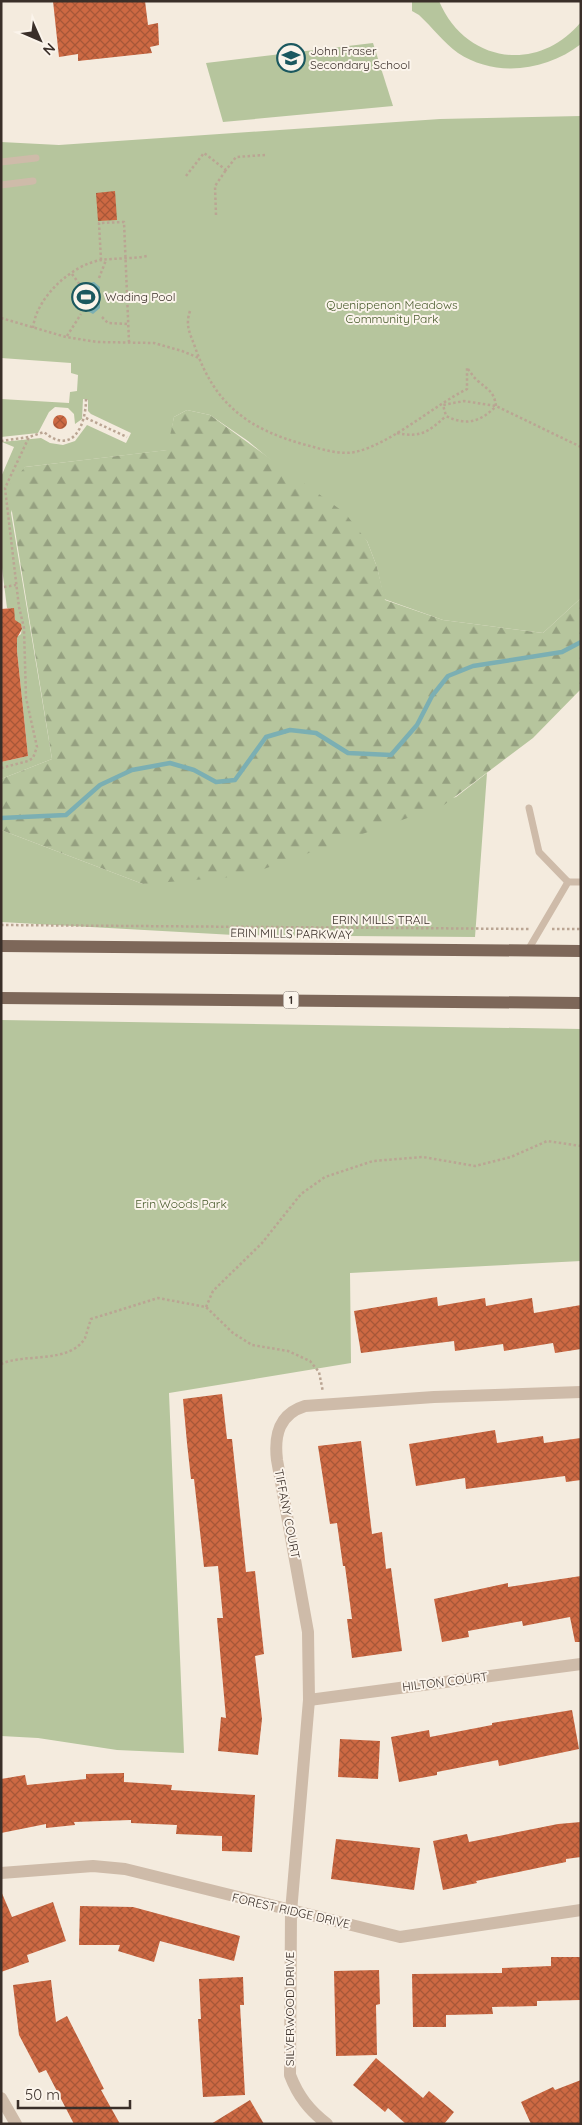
<svg xmlns="http://www.w3.org/2000/svg" width="582" height="2125" font-family="Quicksand,sans-serif">
<defs>
<pattern id="forest-firs" width="22" height="20" patternUnits="userSpaceOnUse" patternTransform="scale(1.25)"><rect width="22" height="20" fill="#b6c59d"/><path d="M5 1l3.5 6h-7zM16 11l3.5 6h-7z" fill="#95a080"/></pattern>
<pattern id="building-cross-hatch" width="8" height="8" patternUnits="userSpaceOnUse" patternTransform="scale(1.25)"><rect width="8" height="8" fill="#cd6943"/><path d="M0 0l8 8M0 8l8-8" fill="none" stroke="#a75738"/></pattern>
</defs>
<rect width="100%" height="100%" fill="#f4ebde"/>
<g fill="#b6c59d">
<path d="M412 1H439C465 63 538 74 581 22V44C546 71 496 78 458 53 444 43 432 27 419 15L412 11Z"/>
<path d="M373 43 393 106 223 122 206 63Z"/>
<path d="M581 116V598L543 633 443 620 384 599 377 567 367 541 248 441 210 415 187 410 174 417 168 450 25 467 11 513 52 759 1 779V762L28 756 17 651V637L21 634 22 627 15 621 13 608H7L1 560V477L14 447 2 442 41 438 50 443 63 445 75 441 87 425 126 443 131 433 91 414 88 411V400L83 399 82 419 75 424 74 414 68 408 55 407 49 412 38 433 1 437V399L69 403 70 392 77 391 78 375 71 373V363L1 358V142L59 145 440 119Z"/>
<path d="M487 773 475 937 234 935 1 922V830L143 884 456 797Z"/>
<path d="M1 1020 581 1029V1261L350 1273 351 1363 169 1393 184 1753 117 1750 38 1738 1 1736Z"/>
</g>
<path fill="url(#forest-firs)" d="M187 410 210 415 345 513 367 541 377 567 385 600 443 620 543 633 581 598V689L533 738 444 805 244 876 143 884 1 830V779L52 759 8 487 25 467 167 450 174 417Z"/>
<path fill="#7bafb3" d="M94 282 100 287V308L93 314 75 304 72 298 89 283Z"/>
<g fill="none" stroke-linecap="round" stroke-linejoin="round">
<path stroke="#7bafb3" stroke-width="4.5" d="M1 818 66 815 100 785 132 770 170 763 194 770 216 782 235 780 266 737 290 730 316 733 348 753 391 755 417 725 432 696 448 676 473 666 562 652 581 642"/>
</g>
<g fill="url(#building-cross-hatch)">
<path d="M53 1H145L148 25 158 23 159 45 150 47 152 53 78 61V54L59 57Z"/>
<path d="M115 191 117 220 98 221 96 193Z"/>
<circle cx="60" cy="422" r="7"/>
<path d="M14 608 15 620 21 624 22 629 17 638V651L28 756 1 762V609Z"/>
<path d="M437 1297 438 1306 485 1298 486 1306 532 1298 534 1313 581 1305V1349L555 1353 553 1343 504 1351 503 1344 455 1351 454 1341 361 1353 354 1311Z"/>
<path d="M222 1394 227 1439H232L246 1572 255 1571 264 1654 255 1656 262 1719 258 1755 218 1751 221 1717 226 1718 217 1618H223L218 1566 204 1567 194 1479H191L187 1443 183 1399Z"/>
<path d="M495 1430 497 1443 543 1436 544 1443 581 1438V1480L566 1482 565 1476 466 1489 465 1478 416 1486 409 1444Z"/>
<path d="M361 1441 372 1534 382 1532 386 1569 391 1568 402 1651 352 1658 347 1619H352L345 1566H343L337 1523 330 1524 318 1446Z"/>
<path d="M581 1576V1642H575L570 1617 523 1626 522 1621 468 1631 469 1637 442 1642 434 1599 508 1583V1587Z"/>
<path d="M572 1710 579 1749 499 1766 498 1760 437 1772V1775L399 1782 391 1737 429 1730 430 1737 492 1725V1723Z"/>
<path d="M340 1739 380 1741 378 1779 338 1777Z"/>
<path d="M124 1773V1782L172 1785 171 1790 255 1795 252 1852 222 1851V1836L176 1834 177 1825 131 1823V1820L74 1822 75 1825 46 1828V1824L1 1833V1779L25 1775 27 1785 86 1779V1774Z"/>
<path d="M581 1822V1857L566 1859V1862L476 1881 477 1883 443 1890 433 1841 467 1834 469 1842 558 1824Z"/>
<path d="M336 1839 420 1848 414 1890 331 1879Z"/>
<path d="M1 1891 12 1917 53 1902 66 1941 27 1955 29 1962 1 1972Z"/>
<path d="M80 1906 133 1907 240 1936 234 1961 160 1941 154 1962 118 1951 120 1945H79Z"/>
<path d="M551 1957H580L581 2000 537 2001V2006L492 2007 493 2014 446 2015V2027H413L412 1974 502 1973V1968L551 1966Z"/>
<path d="M379 1970 380 2004 376 2005 377 2055 336 2056 334 1971Z"/>
<path d="M243 1977 244 2005H240L245 2095 203 2097 198 2019H201L199 1979Z"/>
<path d="M51 1980 56 2022 67 2016 104 2089 101 2090 120 2124H74L46 2070 39 2073 19 2035 13 1985Z"/>
<path d="M376 2058 423 2098 429 2091 454 2112 444 2124H406L388 2108 385 2112 353 2085Z"/>
<path d="M581 2080V2124H531L521 2102 553 2087 555 2090Z"/>
<path d="M250 2100 264 2124H211Z"/>
</g>
<g fill="none" stroke-linecap="round" stroke-linejoin="round">
<g stroke="#baa593" stroke-width="2.5" stroke-dasharray="2.5 2.5" stroke-linecap="butt">
<path d="M186 176 204 153 226 170 236 157 265 155"/>
<path d="M216 215 215 186 226 170"/>
<path d="M101 260 99 223 124 222 129 342"/>
<path d="M72 274 80 285"/>
<path d="M99 278 106 260"/>
<path d="M190 311C185 326 190 333 195 347 215 405 248 429 306 445 322 449 338 455 355 452 391 444 433 406 467 389V368"/>
<path d="M102 317 108 323 128 324"/>
<path d="M1 318 66 337 97 342 154 343 182 351 199 358"/>
<path d="M33 328C36 298 71 265 101 260 116 258 132 259 147 256"/>
<path d="M67 336 81 314"/>
<path d="M468 369C471 373 474 378 478 381 488 390 494 391 496 406 481 422 466 426 446 416L443 405 464 401 496 406 581 447"/>
<path d="M86 418 127 437"/>
<path d="M397 433C421 438 428 432 446 416"/>
<path d="M1 441 29 437 44 432C72 456 86 426 86 399"/>
<path d="M4 587 16 585"/>
<path d="M1 768 28 761 33 758 37 747 26 698 24 628 19 607 5 488 29 437"/>
<path d="M1 925 529 929"/>
<path d="M552 929H581"/>
<path d="M206 1307 213 1291 262 1243 301 1194 325 1177 373 1161 423 1157 475 1166 511 1157 547 1141 581 1146"/>
<path d="M1 1364C25 1353 70 1364 85 1338 87 1332 89 1325 91 1319L158 1298 206 1307 233 1333 252 1345 288 1351 310 1361 319 1372 323 1392"/>
</g>
<g stroke="#cebba9" stroke-width="7">
<path d="M1 162 36 158"/>
<path d="M1 185 33 181"/>
<path d="M529 808 539 852 568 882"/>
<path d="M528 950 568 882H581"/>
</g>
<g stroke="#cebba9" stroke-width="12">
<path d="M309 1700 581 1664"/>
<path d="M1 1873 93 1866 125 1869 400 1937 581 1910"/>
<path d="M327 2124C309 2110 298 2096 290 2075L291 1912 309 1700 308 1632 277 1460C274 1435 279 1414 305 1406L434 1397 581 1392"/>
</g>
<path stroke="#cebba9" stroke-width="12" d="M1 2098 16 2124"/>
<g stroke="#7d6759" stroke-width="12">
<path d="M1 946 581 951"/>
<path d="M1 998 581 1003"/>
</g>
</g>
<defs>
<symbol id="school-ring" viewBox="-11 -11 22 22"><circle r="9.5" fill="#fbf4eb" stroke="#1b585f" stroke-width="1.5"/><path d="M0-5L7-2L0 1L-7-2ZM-4 1L0 2.5L4 1V4Q0 6-4 4Z" fill="#1b585f"/></symbol>
<symbol id="stadium-ring" viewBox="-11 -11 22 22"><circle r="9.5" fill="#fbf4eb" stroke="#1b585f" stroke-width="1.5"/><path d="M0-5a6.5 5 0 1 0 0 10a6.5 5 0 1 0 0-10ZM-3.5-1.8h7v3.6h-7Z" fill="#1b585f"/></symbol>
</defs>
<g fill-rule="evenodd">
<use href="#school-ring" x="275" y="42" width="32" height="32"/>
<use href="#stadium-ring" x="70" y="281" width="32" height="32"/>
</g>
<g text-anchor="middle" stroke-width="4" stroke-linejoin="round" paint-order="stroke">
<rect fill="#fbf4eb" stroke="#746a63" stroke-width="1" x="283.5" y="991.5" width="15" height="17" rx="4"/>
<g font-size="11" font-weight="bold" fill="#3a2f29">
<text x="291" y="1004">1</text>
</g>
<g font-size="12" fill="#3a2f29" stroke="#fbf4eb" text-anchor="start">
<text x="310" y="55">John Fraser<tspan x="310" dy="14">Secondary School</tspan></text>
<text x="105" y="301">Wading Pool</text>
</g>
<g font-size="12" fill="#475a2b" stroke="#fbf4eb">
<text x="392" y="309">Quenippenon Meadows<tspan x="392" dy="14">Community Park</tspan></text>
<text x="181" y="1208">Erin Woods Park</text>
</g>
<g font-size="12" fill="#3a2f29" stroke="#fbf4eb">
<text x="381" y="924">ERIN MILLS TRAIL</text>
<text transform="translate(291 934) rotate(1)" y="4">ERIN MILLS PARKWAY</text>
<text transform="translate(287 1514) rotate(79)" y="4">TIFFANY COURT</text>
<text transform="translate(445 1682) rotate(-7)" y="4">HILTON COURT</text>
<text transform="translate(291 1911) rotate(13)" y="4">FOREST RIDGE DRIVE</text>
<text transform="translate(290 2009) rotate(-90)" y="4">SILVERWOOD DRIVE</text>
</g>
</g>
<rect width="582" height="2125" fill="none" stroke="#3a2f29" stroke-width="5"/>
<g transform="translate(40 40) rotate(135)" stroke="#fbf4eb" stroke-width="4" paint-order="stroke">
<path d="M0-4L9 19L0 12L-9 19Z" fill="#3a2f29"/>
<text y="-8" font-size="14" font-weight="bold" text-anchor="middle" fill="#3a2f29">N</text>
</g>
<path d="M18 2100v8h112v-8" fill="none" stroke="#3a2f29" stroke-width="2.5"/>
<text x="25" y="2100" font-size="15" fill="#3a2f29" stroke="#fbf4eb" stroke-width="4" paint-order="stroke">50 m</text>
</svg>
